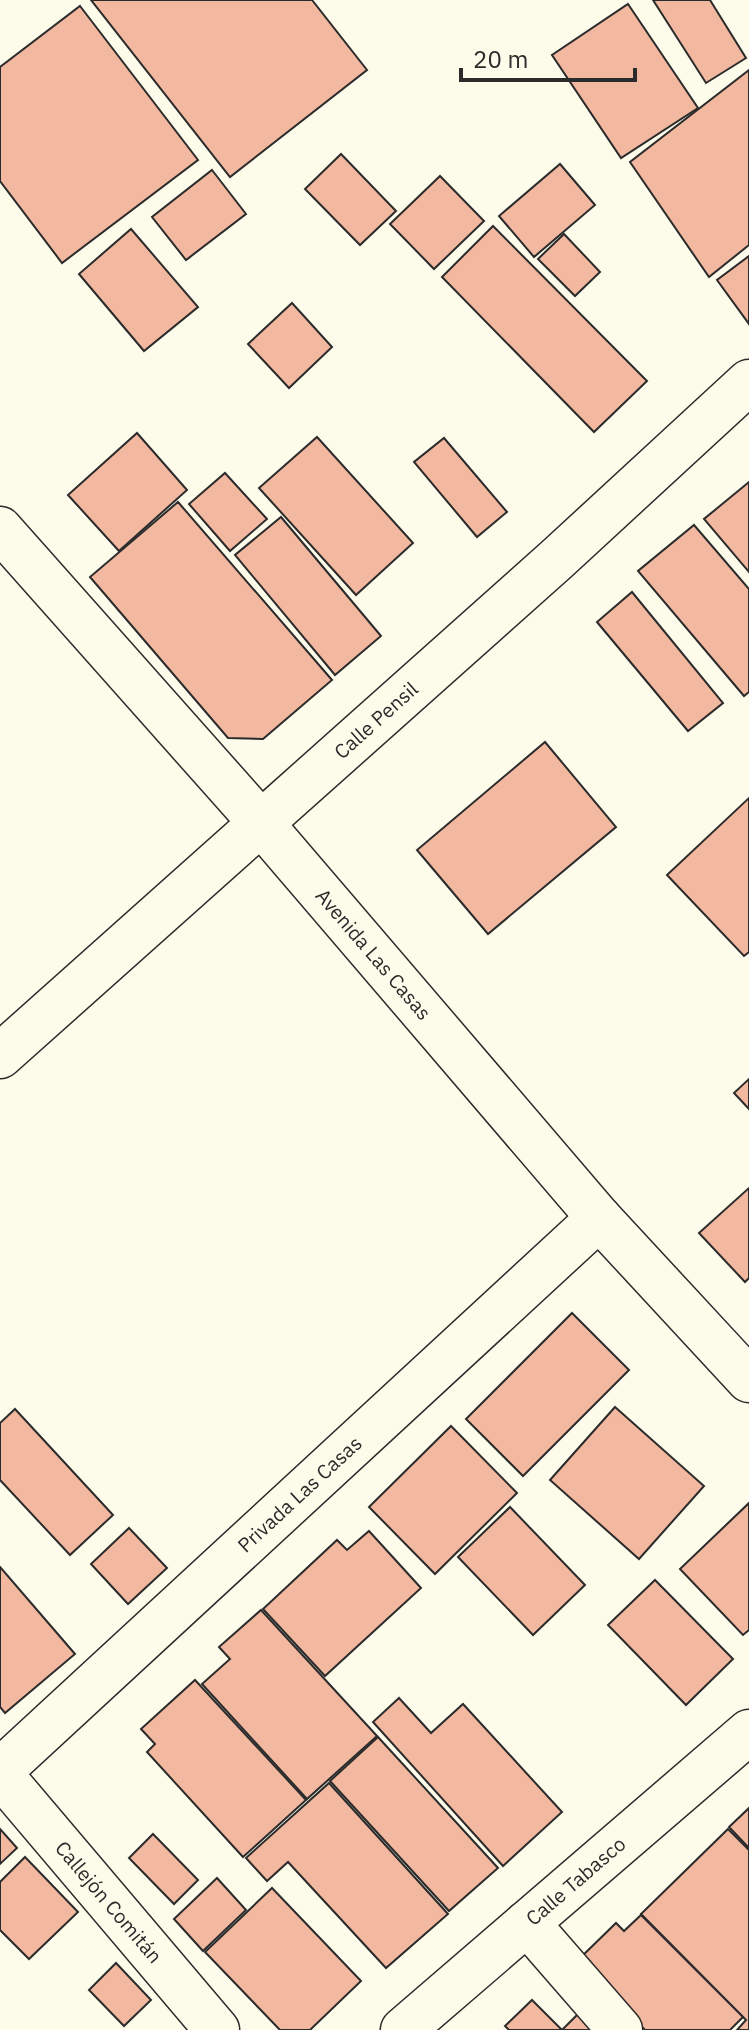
<svg xmlns="http://www.w3.org/2000/svg" width="749" height="2030" font-family="'IBM Plex Sans',sans-serif">
<rect width="100%" height="100%" fill="#fdfbea"/>
<g fill="#f2b8a0" stroke="#2b2b2b" stroke-width="2">
<path d="M91 0H312L367 70 230 177Z"/>
<path d="M653 0H710L746 58 706 83Z"/>
<path d="M628 4 698 108 621 158 552 55Z"/>
<path d="M80 6 198 160 62 263 0 181V67Z"/>
<path d="M749 70V245L709 277 630 162Z"/>
<path d="M341 154 396 211 360 245 305 189Z"/>
<path d="M560 164 595 205 534 257 499 216Z"/>
<path d="M212 170 246 214 186 260 152 217Z"/>
<path d="M440 176 484 221 434 269 390 224Z"/>
<path d="M493 226 647 381 594 432 442 277Z"/>
<path d="M131 229 198 307 144 351 79 274Z"/>
<path d="M564 234 600 272 575 296 538 259Z"/>
<path d="M749 256V324L717 280Z"/>
<path d="M292 303 332 347 289 388 248 344Z"/>
<path d="M137 433 187 490 119 551 68 495Z"/>
<path d="M317 437 413 543 356 595 259 488Z"/>
<path d="M444 438 507 512 477 537 414 462Z"/>
<path d="M225 473 267 519 230 551 189 504Z"/>
<path d="M749 482V572L704 519Z"/>
<path d="M178 502 332 680 263 739 228 738 90 577Z"/>
<path d="M281 517 381 636 335 675 235 555Z"/>
<path d="M694 525 749 589V692L744 696 638 571Z"/>
<path d="M632 592 723 703 688 731 597 622Z"/>
<path d="M545 742 616 827 488 934 417 850Z"/>
<path d="M749 798V952L744 956 667 875Z"/>
<path d="M749 1079V1109L734 1093Z"/>
<path d="M749 1188V1278L745 1282 699 1233Z"/>
<path d="M572 1313 629 1370 523 1476 466 1419Z"/>
<path d="M615 1407 704 1486 639 1559 550 1480Z"/>
<path d="M15 1409 113 1515 70 1555 0 1480V1423Z"/>
<path d="M451 1426 517 1493 435 1574 369 1507Z"/>
<path d="M749 1503V1630L743 1635 680 1569Z"/>
<path d="M510 1507 585 1585 533 1635 458 1557Z"/>
<path d="M129 1528 167 1568 128 1604 91 1564Z"/>
<path d="M369 1531 421 1588 325 1676 263 1609 337 1540 347 1550Z"/>
<path d="M0 1567 75 1654 5 1713 0 1707Z"/>
<path d="M655 1580 733 1659 686 1705 608 1625Z"/>
<path d="M261 1610 377 1736 307 1799 202 1684 230 1659 219 1647Z"/>
<path d="M195 1680 306 1800 243 1857 147 1752 155 1744 141 1729Z"/>
<path d="M399 1698 431 1733 463 1704 562 1812 503 1866 373 1722Z"/>
<path d="M378 1737 498 1868 449 1911 330 1781Z"/>
<path d="M329 1783 448 1914 386 1968 288 1862 267 1881 246 1858Z"/>
<path d="M749 1808V1848L729 1827Z"/>
<path d="M0 1829 17 1848 0 1864Z"/>
<path d="M728 1829 749 1850V2030H737L746 2020 641 1914Z"/>
<path d="M153 1834 198 1880 174 1904 129 1858Z"/>
<path d="M25 1857 78 1912 29 1959 0 1930V1882Z"/>
<path d="M217 1878 246 1910 203 1951 174 1919Z"/>
<path d="M272 1888 361 1981 310 2030H280L205 1952Z"/>
<path d="M641 1915 743 2017 730 2030H645L577 1961 616 1923 624 1931Z"/>
<path d="M116 1963 151 2000 124 2026 89 1990Z"/>
<path d="M532 2000 562 2030 582 2010 602 2030H509L505 2026Z"/>
</g>
<g fill="none" stroke-linecap="round" stroke-linejoin="round">
<defs>
<g id="minor">
<path id="s1" d="M0 529 261 823 599 1218 749 1380"/>
<path id="s2" d="M0 1771 599 1218"/>
<path id="s3" d="M0 1774 217 2030"/>
<path d="M527 1923 620 2030"/>
<path id="s4" d="M403 2030 749 1732"/>
</g>
<g id="secondary">
<path id="s5" d="M0 1056 557 559 749 382"/>
</g>
</defs>
<use href="#minor" stroke="#2b2b2b" stroke-width="47"/>
<use href="#secondary" stroke="#2b2b2b" stroke-width="47"/>
<use href="#minor" stroke="#fdfbea" stroke-width="44"/>
<use href="#secondary" stroke="#fdfbea" stroke-width="44"/>
</g>
<g text-anchor="middle" stroke-width="6" stroke-linejoin="round" paint-order="stroke">
<g font-size="20" fill="#2b2b2b" stroke="#fdfbea">
<text dy="7" stroke="none"><textPath href="#s5" startOffset="504">Calle Pensil</textPath></text>
<text dy="7" stroke="none"><textPath href="#s1" startOffset="566">Avenida Las Casas</textPath></text>
<text dy="7" stroke="none"><textPath href="#s2" startOffset="408">Privada Las Casas</textPath></text>
<text dy="7" stroke="none"><textPath href="#s4" startOffset="228">Calle Tabasco</textPath></text>
<text dy="7" stroke="none"><textPath href="#s3" startOffset="168">Callejón Comitán</textPath></text>
</g>
</g>
<path d="M461 68v12h174v-12" fill="none" stroke="#2b2b2b" stroke-width="4"/>
<text x="473" y="68" font-size="24" fill="#2b2b2b" stroke="#fdfbea" stroke-width="6" paint-order="stroke">20 m</text>
</svg>
